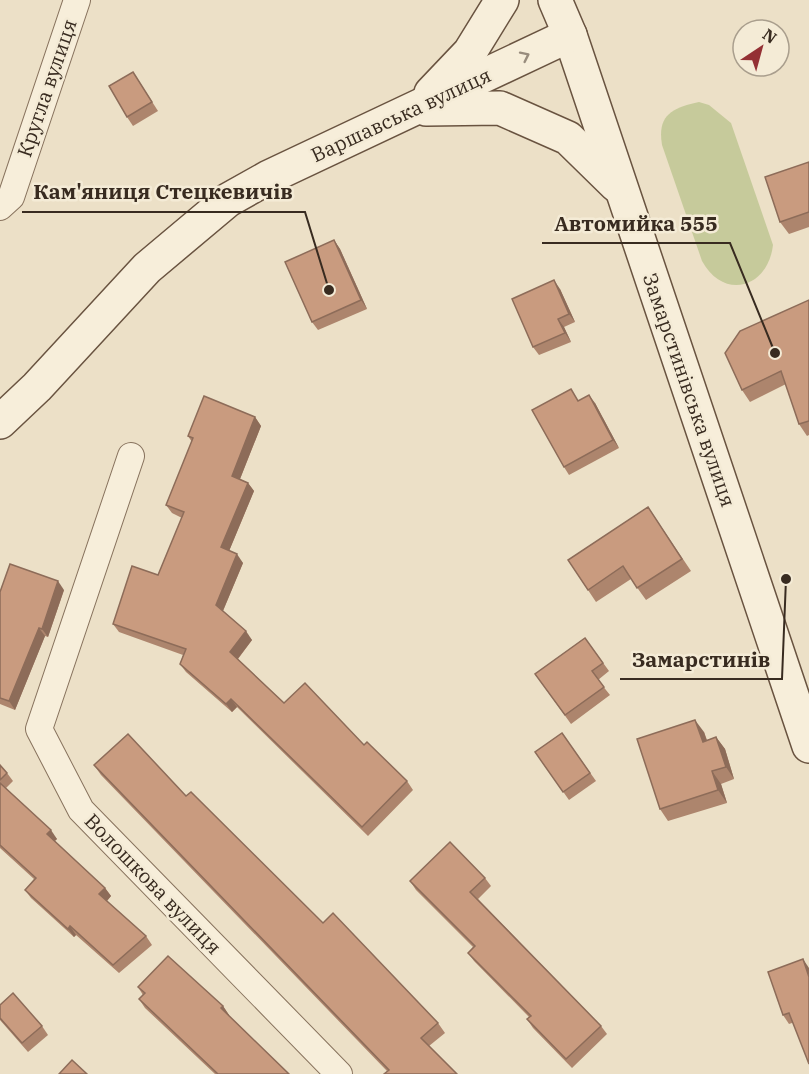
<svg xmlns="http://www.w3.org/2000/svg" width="809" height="1074" font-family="'IBM Plex Serif',serif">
<rect width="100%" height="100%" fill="#ece0c7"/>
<path fill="#c6ca9b" d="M699 102 709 105 731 123 773 245C768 288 724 301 702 261L662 145C657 115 672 108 699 102Z"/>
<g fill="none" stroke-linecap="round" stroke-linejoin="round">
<defs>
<g id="street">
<path d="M0 207 11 197 77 0"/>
<path d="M131 456 39 729 81 810 339 1074"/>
</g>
<g id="secondary">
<path d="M555 0 570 35 809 746"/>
<path d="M431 93 470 52 502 0"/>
<path d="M426 109 500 108 568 138 616 185"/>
<path d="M0 422 37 387 147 268 228 200 269 177 570 35"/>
</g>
</defs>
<use href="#street" stroke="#87725d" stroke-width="28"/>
<use href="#secondary" stroke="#695340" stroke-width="36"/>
<use href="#street" stroke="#f7eeda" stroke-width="26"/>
<use href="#secondary" stroke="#f7eeda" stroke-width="33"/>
</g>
<g fill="#ad856d">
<path d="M133 72 158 111 133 126 127 117Z"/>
<path d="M809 162V227L789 234 780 222Z"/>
<path d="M334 240 340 249 367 309 318 330 312 322Z"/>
<path d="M560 289 575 322 564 327 571 342 539 355 533 347Z"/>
<path d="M809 300V435L807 436 799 424 786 384 750 402 742 390Z"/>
<path d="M578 400 595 403 619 448 569 475 564 467Z"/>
<path d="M255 417 261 426 240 479 248 483 254 491 229 551 243 563 223 611 252 640 238 659 284 703 364 745 407 781 413 790 368 836 237 707 232 712 186 672 180 664 183 655 119 632 113 624 158 575 182 518 172 513 166 505 192 442 188 436Z"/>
<path d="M648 507 691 571 646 600 631 579 596 602 568 560Z"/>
<path d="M64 590 48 637 45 636 15 710 0 704V592Z"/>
<path d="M585 638 609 671 598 680 610 695 571 724 535 674Z"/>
<path d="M704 732 707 740 716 737 725 749 734 779 721 784 727 803 668 821 660 809Z"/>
<path d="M562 733 596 781 569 800 535 752Z"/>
<path d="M0 765 7 773 13 781 6 788 57 839 54 841 105 888 111 896 107 901 146 936 152 945 119 973 76 935 74 937 31 898 25 890 34 879 0 848Z"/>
<path d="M94 765 186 796 323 923 438 1023 445 1033 429 1046 387 1071 101 775Z"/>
<path d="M485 878 491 886 478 899 601 1026 607 1034 572 1068 533 1028 527 1019 529 1017 474 961 468 953 473 947 416 890 410 881Z"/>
<path d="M803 959 792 1023 789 1024 783 1015Z"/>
<path d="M138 987 223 1006 229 1015H228L289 1074H215L145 1008 139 999 143 995Z"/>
<path d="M0 1005 42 1026 48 1035 28 1052 0 1020Z"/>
</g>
<g fill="#8d6c59">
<path d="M334 240 340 249 367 309 361 300Z"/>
<path d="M554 280 560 289 575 322 569 314Z"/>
<path d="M558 319 564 327 571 342 565 333Z"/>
<path d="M589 395 595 403 619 448 613 440Z"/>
<path d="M255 417 261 426 238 484 232 476Z"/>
<path d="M248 483 254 491 227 556 221 547Z"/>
<path d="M237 554 243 563 222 613 216 605Z"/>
<path d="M58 581 64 590 48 637 42 629Z"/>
<path d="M39 628 45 636 15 710 9 701Z"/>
<path d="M246 631 252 640 236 661 230 652Z"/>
<path d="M231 699 237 707 232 712 226 704Z"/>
<path d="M695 720 704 732 711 754 703 742Z"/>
<path d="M716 737 725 749 734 779 726 767Z"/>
<path d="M712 771 721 784 727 803 718 790Z"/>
<path d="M51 830 57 839 53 843 47 834Z"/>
<path d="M105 888 111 896 105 903 99 894Z"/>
<path d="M70 926 76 935 74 937 68 929Z"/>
<path d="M803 959 809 968V977Z"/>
<path d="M223 1006 229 1015 227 1017 221 1008Z"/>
</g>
<g fill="#c99b7f" stroke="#8d6c59" stroke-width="1.5">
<path d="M133 72 152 102 127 117 109 86Z"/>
<path d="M809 162V212L780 222 765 177Z"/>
<path d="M334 240 361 300 312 322 285 262Z"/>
<path d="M554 280 569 314 558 319 565 333 533 347 512 299Z"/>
<path d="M809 300V421L799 424 781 371 742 390 725 353 740 331Z"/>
<path d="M571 389 578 401 589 395 613 440 564 467 532 410Z"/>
<path d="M204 396 255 417 232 476 248 483 221 547 237 554 216 605 246 631 230 652 284 703 305 683 364 745 367 742 407 781 362 827 231 699 226 704 180 664 186 649 113 624 132 566 158 575 184 512 166 505 193 438 188 436Z"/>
<path d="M648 507 682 559 637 588 623 566 588 590 568 560Z"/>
<path d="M10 564 58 581 42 629 39 628 9 701 0 698V592Z"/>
<path d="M585 638 603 663 592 671 604 687 565 715 535 674Z"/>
<path d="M695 720 703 742 716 737 726 767 712 771 718 790 660 809 637 739Z"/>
<path d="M562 733 590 773 563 792 535 752Z"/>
<path d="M128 734 186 796 191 792 323 923 333 913 438 1023 421 1038 457 1074H384L389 1070 94 765Z"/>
<path d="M0 765 7 773 0 780Z"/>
<path d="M0 783 51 830 47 834 105 888 99 894 146 936 113 965 70 926 68 929 25 890 36 878 0 845Z"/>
<path d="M450 842 485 878 470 892 601 1026 566 1059 527 1019 531 1016 468 953 475 946 410 881Z"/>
<path d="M168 956 223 1006 221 1008 289 1074H218L139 999 145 993 138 987Z"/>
<path d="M803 959 809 977V1064L789 1013 783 1015 768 972Z"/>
<path d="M13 993 42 1026 22 1043 0 1018V1005Z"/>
<path d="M72 1060 87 1074H59Z"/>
</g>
<defs><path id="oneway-chevron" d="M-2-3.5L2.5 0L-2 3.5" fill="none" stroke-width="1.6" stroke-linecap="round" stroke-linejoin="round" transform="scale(1.5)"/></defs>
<use stroke="#988c7d" href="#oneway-chevron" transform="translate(525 56) rotate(-26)"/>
<g text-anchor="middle" stroke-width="5" stroke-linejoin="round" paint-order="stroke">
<g font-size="20" fill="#382b20" stroke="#f4ebd6">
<text transform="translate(47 88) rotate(-71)" y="7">Кругла вулиця</text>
<text transform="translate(401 115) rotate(-25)" y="7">Варшавська вулиця</text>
<text transform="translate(689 390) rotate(71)" y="7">Замарстинівська вулиця</text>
<text transform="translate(153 884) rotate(46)" y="7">Волошкова вулиця</text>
</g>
</g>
<path fill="none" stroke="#382b20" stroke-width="2" d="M329 290L305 212H22M775 353L730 243H542M786 579L782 679H620"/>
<g fill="#382b20" stroke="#f4ebd6" stroke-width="2">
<circle cx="329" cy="290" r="6"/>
<circle cx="775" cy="353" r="6"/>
<circle cx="786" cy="579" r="6"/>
</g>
<g font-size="21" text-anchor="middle" font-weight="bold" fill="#382b20" stroke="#f4ebd6" stroke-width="5" stroke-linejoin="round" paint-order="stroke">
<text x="163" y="199">Кам'яниця Стецкевичів</text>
<text x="636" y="231">Автомийка 555</text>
<text x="701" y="667">Замарстинів</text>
</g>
<g transform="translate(761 48) rotate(36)"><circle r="28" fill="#f4ebd6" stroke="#a99e8d" stroke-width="1.5"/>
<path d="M0-4.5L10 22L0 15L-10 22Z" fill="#943034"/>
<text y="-9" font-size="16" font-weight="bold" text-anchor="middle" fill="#382b20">N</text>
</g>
</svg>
